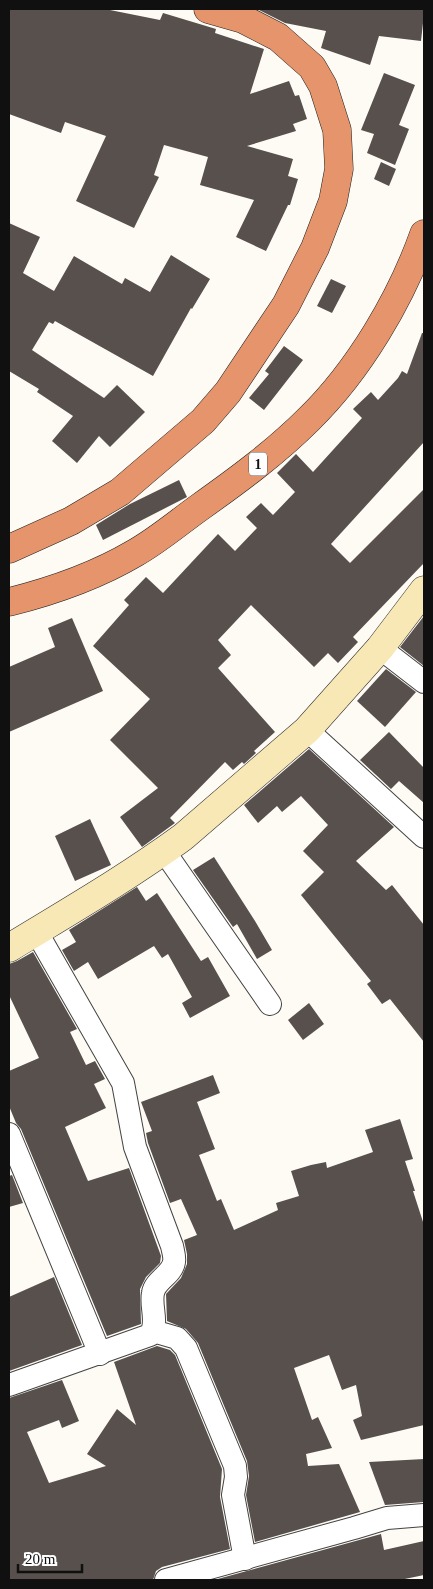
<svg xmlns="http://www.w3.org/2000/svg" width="433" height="1589" font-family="Georgia,serif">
<rect width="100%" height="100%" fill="#fefbf4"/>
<g fill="#58504d">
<path d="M9 9H105L160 20 163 13 216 29 215 33 264 49 250 94 289 81 295 96 299 95 307 119 293 124 296 131 247 146 293 159 288 176 298 179 290 205H288L266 251 236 237 254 200 200 185 208 157 164 145 154 175 159 177 134 228 76 201 106 136 65 122 61 133 9 114Z"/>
<path d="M257 9H424V14L421 41 379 36 370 65 321 48 326 31 285 23Z"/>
<path d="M384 73 415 85 399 125 409 129 395 165 367 153 374 134 361 130Z"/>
<path d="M381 162 396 169 389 186 374 179Z"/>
<path d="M9 223 40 237 23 273 54 291 74 256 122 284 125 278 150 292 171 255 210 279 192 309 191 308 153 376 55 321 53 324 49 322 32 350 104 398 117 385 145 412 110 447 99 436 77 463 52 441 73 416 37 392 39 389 9 371Z"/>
<path d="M331 279 346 286 332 313 317 306Z"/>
<path d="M422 333H424V442L331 544 350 563 424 489V563L353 637 358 642 338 663 328 653 314 667 251 605 218 640 231 655 218 668 275 732 254 751 256 753 244 764 242 762 233 770 225 762 170 818 175 823 142 847 120 817 158 788 110 740 150 699 93 646 129 605 124 600 146 577 163 593 218 534 235 551 257 528 246 517 261 503 273 515 295 492 277 473 296 454 313 472 362 418 353 409 371 392 378 400 398 378 402 371 407 374Z"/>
<path d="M284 346 303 360 264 410 249 398 269 374 265 371Z"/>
<path d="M179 480 187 497 103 540 96 525 130 504Z"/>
<path d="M424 616V666L400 647Z"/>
<path d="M72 618 103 691 9 732V667L55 647 48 628Z"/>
<path d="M386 669 416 692 385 727 357 701Z"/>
<path d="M389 732 424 768V803L399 781 391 789 360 760Z"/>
<path d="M309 749 394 827 356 861 386 890 392 885 424 925V1042L390 999 382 1004 367 984 371 981 301 895 324 872 303 851 328 825 301 796 282 812 277 806 258 823 244 805Z"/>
<path d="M90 819 111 865 75 881 55 836Z"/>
<path d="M214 857 255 921 272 950 257 959 237 924 233 927 193 870Z"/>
<path d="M137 887 146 901 157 893 201 961 208 957 230 996 190 1018 182 1003 192 997 168 954 162 958 154 946 98 979 88 962 74 971 62 950 76 942 69 930Z"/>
<path d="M33 952 77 1029 70 1032 86 1065 95 1061 105 1079 94 1084 106 1108 65 1127 88 1181 129 1168 161 1256 160 1263 146 1277 140 1289 141 1324 107 1336 21 1129 16 1123 9 1106V1071L39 1058 9 995V964L17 961Z"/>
<path d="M309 1003 324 1024 303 1040 288 1020Z"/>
<path d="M213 1075 220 1093 197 1102 215 1149 199 1155 217 1201 221 1199 234 1230 278 1210 276 1203 299 1196 291 1171 311 1165 326 1162 327 1168 373 1152 365 1130 400 1119 413 1159 405 1161 415 1191H413L424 1225V1425L361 1440 353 1420 362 1416 356 1385 342 1390 329 1355 294 1368 312 1420 318 1417 332 1448 306 1454 308 1466 339 1464 360 1512 255 1542 246 1495 249 1476 247 1461 198 1343 186 1329 167 1321 166 1294 181 1278 187 1264V1254L184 1240 197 1235 181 1199 170 1203 148 1143 146 1133 152 1131 141 1102Z"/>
<path d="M12 1175 23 1203 9 1207V1176Z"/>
<path d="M54 1277 82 1345 9 1371V1297Z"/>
<path d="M157 1346 170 1350 175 1355 222 1469 220 1497 230 1549 162 1567 156 1571 153 1580H9V1398L62 1380 79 1421 62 1428 59 1420 27 1432 49 1483 106 1466 87 1454 117 1409 136 1425 114 1362Z"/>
<path d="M424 1459V1502L385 1505 369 1462Z"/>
<path d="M381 1534 384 1550 424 1541V1575L400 1580H214Z"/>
</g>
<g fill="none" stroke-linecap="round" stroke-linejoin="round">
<defs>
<g id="street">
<path d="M380 648 424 682"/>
<path d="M307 730 424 837"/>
<path d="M164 851 270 1004"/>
<path d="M9 1134 100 1354"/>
<path d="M153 1331 177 1338 186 1348 235 1466 236 1477 233 1495 245 1559"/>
<path d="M9 1385 150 1335C159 1323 150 1307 153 1293 155 1280 172 1275 174 1262 175 1257 173 1251 172 1246L135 1147 123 1083 36 931"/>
<path d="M166 1580 354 1528 387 1518 424 1515"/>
</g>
<path id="secondary" d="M9 948C68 912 127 878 183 837L307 730 380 648 424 590"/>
<g id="highway">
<path d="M9 549 71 521 120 492 203 421 228 392 286 305 315 248 333 201 339 169 337 130 323 86 312 67 278 37 243 19 208 9"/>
<path d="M9 602C53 591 96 576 135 553 158 540 179 522 200 507 238 480 276 452 309 419 359 370 401 299 424 234"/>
</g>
</defs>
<use href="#street" stroke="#434343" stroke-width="24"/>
<use href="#secondary" stroke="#323232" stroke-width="29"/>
<use href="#highway" stroke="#212121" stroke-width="29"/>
<use href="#street" stroke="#fff" stroke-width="22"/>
<use href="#secondary" stroke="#f7e8b6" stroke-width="28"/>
<use href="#highway" stroke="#e5946b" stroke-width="28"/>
</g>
<g text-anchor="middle" stroke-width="5" stroke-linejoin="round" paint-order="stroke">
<rect fill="#fff" stroke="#585858" stroke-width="1" x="249" y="452.5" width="18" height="23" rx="4"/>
<g font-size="14" font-weight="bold" fill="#101010">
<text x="258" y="469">1</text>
</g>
</g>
<rect width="433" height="1589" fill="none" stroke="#101010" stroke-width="20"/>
<path d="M18 1564v8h64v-8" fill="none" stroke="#101010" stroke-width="2.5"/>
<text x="25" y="1564" font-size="15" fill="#101010" stroke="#ffffff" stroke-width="4" paint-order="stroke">20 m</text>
</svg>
